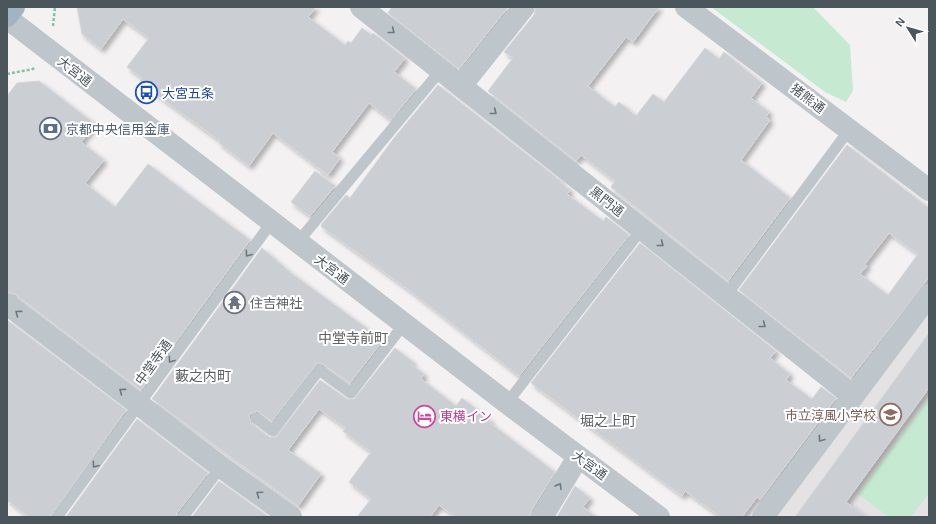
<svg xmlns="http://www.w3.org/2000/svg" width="936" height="524" font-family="Arial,'Noto Sans JP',sans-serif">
<defs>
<filter id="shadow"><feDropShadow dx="3.5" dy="3.5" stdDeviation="2" flood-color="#0004"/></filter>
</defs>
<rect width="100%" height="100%" fill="#f3f1f1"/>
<path fill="#e4e2e2" d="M929 313V517H777Z"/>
<g fill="#c5ead1">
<path d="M711 7H813L850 45 853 91 846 102 825 92Z"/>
<path d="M929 398V493L911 517H889L858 494Z"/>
</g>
<g fill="#cbced2" stroke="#d5d7db" fill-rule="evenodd" filter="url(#shadow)">
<path d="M77 7H316L308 17 345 45 348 41 351 43 362 28 371 35 373 33 405 58 394 72 416 89 391 120 369 103 332 152 340 158 328 175 273 133 249 166 219 143 220 141 165 101 140 81 142 78 127 67 149 38 123 19 101 49 82 34Z"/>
<path d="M392 7H508L459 69 388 13Z"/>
<path d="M536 7H659L633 42 626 37 588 86 615 107 619 102 636 116 653 94 664 102 705 48 719 59 724 52 762 83 751 98 769 112 766 117 770 120 741 160 790 198 728 281 611 187 615 181 581 155 576 161 488 91 513 58 504 52 534 15Z"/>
<path d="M39 81 95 124 81 142 104 160 85 183 115 207 148 164 250 240 141 390 15 294 7 292V96L17 83Z"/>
<path d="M438 85 561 181 560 182 570 190 567 194 603 221 606 217 629 235 519 376 409 290 322 227 321 225 346 195 350 198 394 138Z"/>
<path d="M847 145 929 208V277L851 378 739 290ZM889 233 918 254 888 295 860 274 867 266 865 264Z"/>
<path d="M315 171 335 186 310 216 291 202Z"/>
<path d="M640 243 776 351 770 358 790 374 786 380 812 399 821 387 836 398 760 500 757 497 742 517H721L685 491 682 496 531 383Z"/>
<path d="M262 248 291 273 383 340 350 383 323 364 317 363 272 421 257 411 250 414 249 417 251 423 269 437H276L320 380 347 399H354L395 348 413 362 411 364 424 374 421 379 456 406 462 398 491 421 490 423 555 472 531 511 530 517H456L439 505 430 517H357L371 499 349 482 371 452 343 431 346 428 319 409 288 450 321 474 298 506 152 399Z"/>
<path d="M7 320 126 410 50 517H29L7 500Z"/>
<path d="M929 333V388L846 502 867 517H795Z"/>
<path d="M137 419 208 473 177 513 176 517H66Z"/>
<path d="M219 481 269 517H192Z"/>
<path d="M575 486 590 498 583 507 596 517H557Z"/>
</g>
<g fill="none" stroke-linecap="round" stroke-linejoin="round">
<g stroke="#81c59f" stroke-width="2.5" stroke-dasharray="3 2" stroke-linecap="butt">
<path d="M53 26 55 7"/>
<path d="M7 74 33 69 35 66"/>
</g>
<g stroke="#bec6cb" stroke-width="11">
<path d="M297 243 441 70"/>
<path d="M726 296 849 130"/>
<path d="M507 403 642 229"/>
<path d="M256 418 273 431 319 370 351 393 404 324"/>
<path d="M57 517 271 223"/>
<path d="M183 517 221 467"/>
</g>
<g stroke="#bec6cb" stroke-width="22">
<path d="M361 7 853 396"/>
<path d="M686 7 929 190"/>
<path d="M461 86 524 7"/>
<path d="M7 304 221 467 291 517"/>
<path d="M542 517 578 457"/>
<path d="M763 517 929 295"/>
</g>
<path stroke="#bec6cb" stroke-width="22" d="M7 18 507 403 659 517"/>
<path stroke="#a1b4c2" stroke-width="22" d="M7 16 14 7"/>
</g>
<defs><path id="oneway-chevron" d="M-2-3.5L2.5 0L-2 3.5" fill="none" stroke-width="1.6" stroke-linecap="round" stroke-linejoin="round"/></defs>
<g stroke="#6e777d">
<use href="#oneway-chevron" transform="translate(392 31) rotate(38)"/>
<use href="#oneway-chevron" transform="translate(494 112) rotate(38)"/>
<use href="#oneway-chevron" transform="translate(661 244) rotate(38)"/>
<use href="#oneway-chevron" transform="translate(248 254) rotate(126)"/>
<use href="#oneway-chevron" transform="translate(18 313) rotate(-143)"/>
<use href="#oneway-chevron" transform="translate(763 325) rotate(38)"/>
<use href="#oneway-chevron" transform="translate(171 360) rotate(126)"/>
<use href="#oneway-chevron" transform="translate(122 391) rotate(-143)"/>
<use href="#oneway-chevron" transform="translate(821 439) rotate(127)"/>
<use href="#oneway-chevron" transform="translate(95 465) rotate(126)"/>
<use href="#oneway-chevron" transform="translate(559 486) rotate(-60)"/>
<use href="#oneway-chevron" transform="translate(259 494) rotate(-145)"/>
</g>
<defs>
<symbol id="bus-ring" viewBox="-11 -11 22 22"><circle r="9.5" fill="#fff" stroke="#1a4fb4" stroke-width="1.5"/><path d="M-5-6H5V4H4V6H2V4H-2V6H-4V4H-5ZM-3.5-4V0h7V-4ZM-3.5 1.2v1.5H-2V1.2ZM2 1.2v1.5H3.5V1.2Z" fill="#1a4fb4"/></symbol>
<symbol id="bank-ring" viewBox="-11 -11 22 22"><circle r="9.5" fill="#fff" stroke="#5c6f8a" stroke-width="1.5"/><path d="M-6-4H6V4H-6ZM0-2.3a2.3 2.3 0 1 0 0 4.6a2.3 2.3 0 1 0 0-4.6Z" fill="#5c6f8a"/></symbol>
<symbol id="temple-ring" viewBox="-11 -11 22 22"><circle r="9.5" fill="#fff" stroke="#6b7280" stroke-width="1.5"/><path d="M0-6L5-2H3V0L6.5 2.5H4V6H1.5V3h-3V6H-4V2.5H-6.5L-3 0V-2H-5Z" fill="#6b7280"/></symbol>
<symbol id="school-ring" viewBox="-11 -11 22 22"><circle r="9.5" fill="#fff" stroke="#8d6e63" stroke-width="1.5"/><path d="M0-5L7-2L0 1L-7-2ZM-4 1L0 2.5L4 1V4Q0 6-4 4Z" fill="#8d6e63"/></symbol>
<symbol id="hotel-ring" viewBox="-11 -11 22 22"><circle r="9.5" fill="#fff" stroke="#d1479c" stroke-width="1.5"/><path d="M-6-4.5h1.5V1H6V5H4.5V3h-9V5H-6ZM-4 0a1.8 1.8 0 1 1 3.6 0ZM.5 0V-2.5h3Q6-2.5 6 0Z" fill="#d1479c"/></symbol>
</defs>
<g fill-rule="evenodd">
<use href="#bus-ring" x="134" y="80" width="25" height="25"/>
<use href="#bank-ring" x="38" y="116" width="25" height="25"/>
<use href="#temple-ring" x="222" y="290" width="25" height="25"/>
<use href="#school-ring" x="878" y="402" width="25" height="25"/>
<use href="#hotel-ring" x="412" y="404" width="25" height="25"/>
</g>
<g text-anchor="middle" stroke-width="4" stroke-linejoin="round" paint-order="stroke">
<g font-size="13" fill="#4b555c" stroke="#fff">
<text transform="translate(75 71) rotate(38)" y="5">大宮通</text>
<text transform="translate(808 98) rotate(37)" y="5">猪熊通</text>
<text transform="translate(607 201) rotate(38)" y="5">黒門通</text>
<text transform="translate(332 269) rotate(37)" y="5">大宮通</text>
<text transform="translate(153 362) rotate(-54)" y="5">中堂寺通</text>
<text transform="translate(590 465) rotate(36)" y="5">大宮通</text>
</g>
<g font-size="13" fill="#164399" stroke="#fff" text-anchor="start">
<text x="162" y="98">大宮五条</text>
</g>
<g font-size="13" fill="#4e5e75" stroke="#fff" text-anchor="start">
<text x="66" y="134">京都中央信用金庫</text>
</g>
<g font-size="13" fill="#5b616d" stroke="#fff" text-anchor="start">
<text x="250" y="308">住吉神社</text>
</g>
<g font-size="13" fill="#785e54" stroke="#fff" text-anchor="end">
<text x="876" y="420">市立淳風小学校</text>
</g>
<g font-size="13" fill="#b23c85" stroke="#fff" text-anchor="start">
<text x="440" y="421">東横イン</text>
</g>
<g font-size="14" fill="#5e6165" stroke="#fff">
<text x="353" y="343">中堂寺前町</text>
<text x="203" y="381">藪之内町</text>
<text x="608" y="426">堀之上町</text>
</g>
</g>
<rect width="936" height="524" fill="none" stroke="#4b555c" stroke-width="16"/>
<g transform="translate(908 28) rotate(307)" stroke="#ffffff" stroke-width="3" paint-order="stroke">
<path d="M0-3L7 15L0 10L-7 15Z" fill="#4b555c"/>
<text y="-6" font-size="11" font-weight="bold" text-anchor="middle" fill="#4b555c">N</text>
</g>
</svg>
